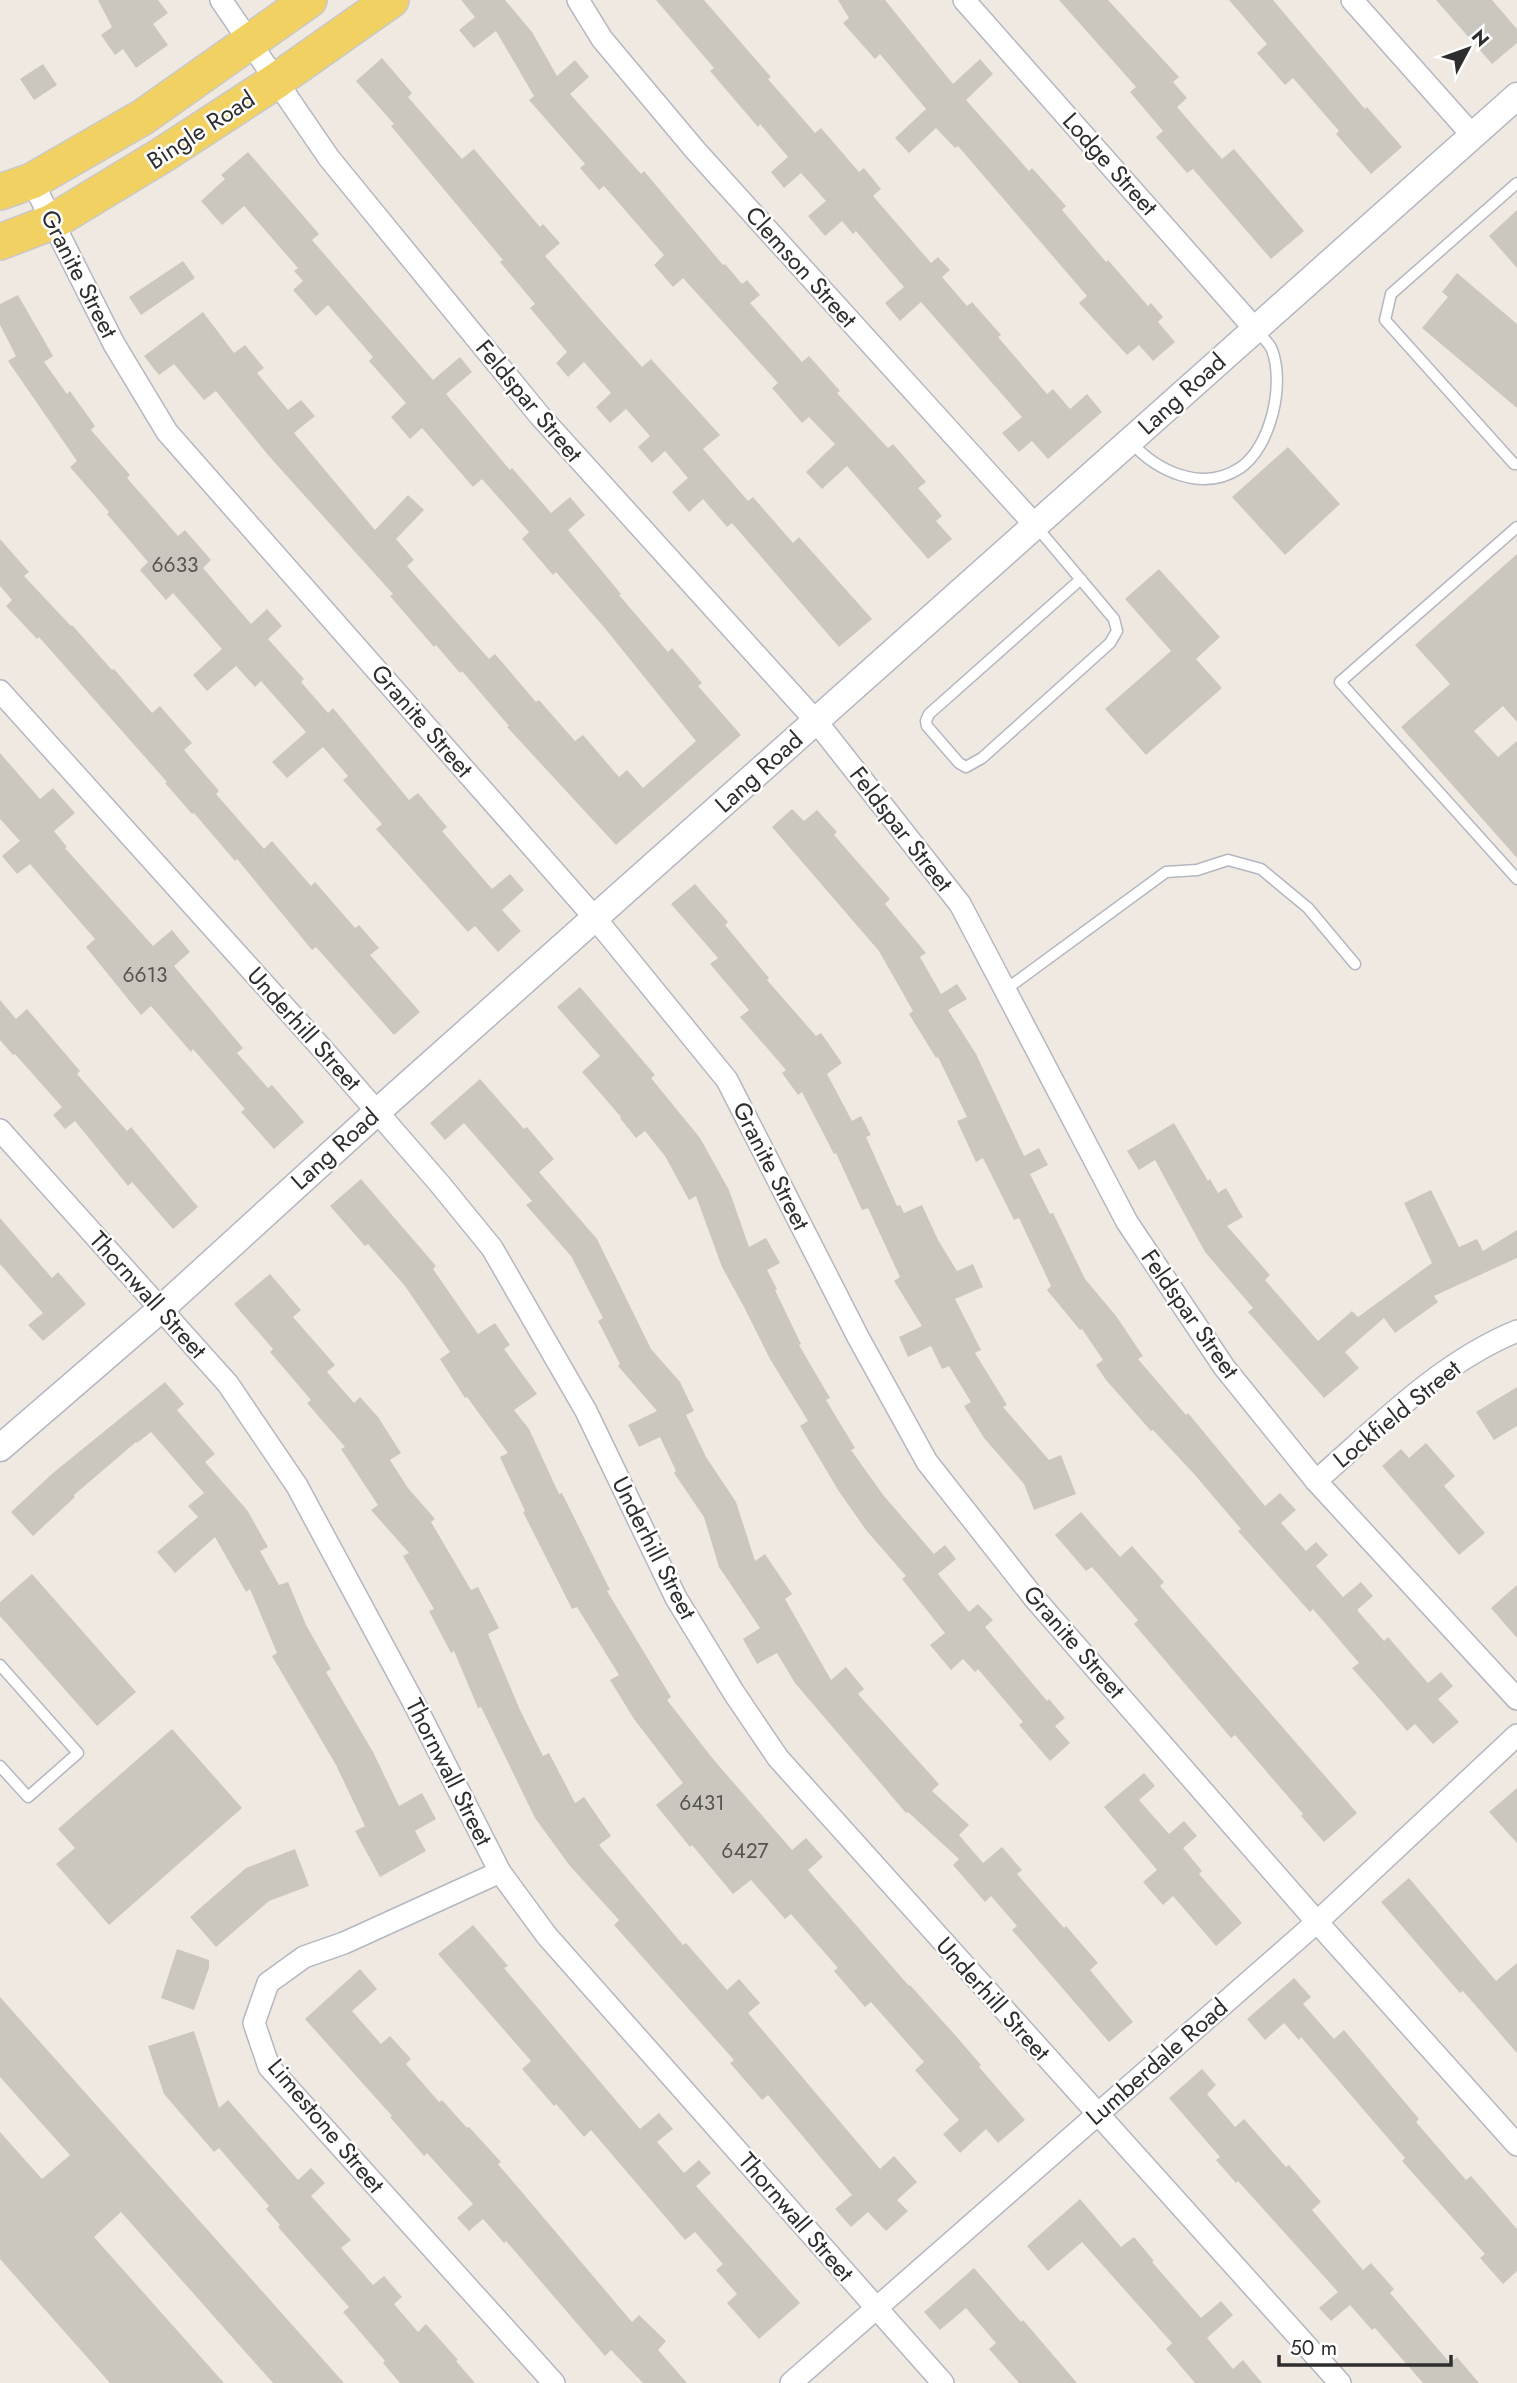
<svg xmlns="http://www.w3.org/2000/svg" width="1517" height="2383" font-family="Jost,sans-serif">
<rect width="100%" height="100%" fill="#efe9e1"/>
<g fill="#cbc7bf">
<path d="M98 0H158L168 13 153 24 168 45 136 68 123 49 115 55 101 35 112 27Z"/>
<path d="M461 0H505L532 32 557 76 575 60 589 77 570 94 641 174 644 171 723 265 725 264 742 284 747 280 760 295 750 303 802 362 809 356 840 391 837 393 888 448 893 444 926 482 918 488 942 516 936 521 952 539 928 559 847 466 822 489 806 472 835 444 809 417 802 423 772 388 778 383 683 278 673 287 654 265 664 255 604 186 599 190 580 168 585 164 529 100 534 96 496 31 474 48 459 30 475 17Z"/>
<path d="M656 0H704L771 77 768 79 815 133 821 128 859 172 864 168 881 189 873 196 931 263 938 257 950 270 942 277 967 306 972 302 1001 335 998 337 1047 394 1053 389 1070 409 1087 394 1102 412 1048 459 1032 441 1019 452 1002 433 1022 417 921 302 900 321 885 303 904 287 856 231 853 234 842 221 825 236 808 216 826 201 801 173 784 188 771 172 788 157 760 124 758 127 710 71 714 68Z"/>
<path d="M838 0H885L953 84 980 59 993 74 966 100 1029 171 1032 168 1066 206 1062 210 1106 262 1108 260 1148 306 1151 303 1163 317 1158 322 1175 342 1153 361 1139 345 1127 355 1079 303 1087 296 958 146 955 148 936 128 909 153 895 138 926 109 880 54 875 59 843 23 849 18Z"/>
<path d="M1059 0H1108L1179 77 1173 82 1187 98 1177 107 1222 159 1234 149 1304 231 1271 259 1193 169 1187 173 1156 137 1163 131 1130 92 1136 87Z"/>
<path d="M1229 0H1273L1365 109 1367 107 1402 147 1371 174 1336 134 1339 131 1293 78 1285 85 1257 53 1267 44Z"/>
<path d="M1436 0H1492L1517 29V43L1492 64Z"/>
<path d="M382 58 412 93 408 97 462 159 474 149 540 227 543 224 560 243 545 256 602 322 642 367 651 359 720 435 703 449 748 501 753 497 793 543 799 537 872 619 839 647 732 523 727 527 703 499 689 512 672 492 688 478 665 451 652 463 638 447 650 436 626 409 610 423 596 407 611 393 584 362 568 377 556 363 567 352 530 308 535 304 500 262 503 260 391 126 394 124 356 81Z"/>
<path d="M43 64 57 85 34 100 20 79Z"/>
<path d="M248 152 319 234 312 240 433 380 460 357 472 372 446 394 510 470 512 468 551 513 570 497 585 515 568 530 621 594 619 595 668 652 672 648 702 683 698 686 741 735 616 845 507 727 509 726 462 671 460 673 436 645 434 647 390 596 393 594 268 455 216 391 204 400 174 364 159 375 144 356 203 312 234 353 245 345 264 368 257 373 288 410 301 400 315 416 294 433 375 530 408 495 424 510 396 539 414 560 407 566 489 659 495 654 536 702 539 700 575 741 583 735 619 777 627 770 643 788 696 741 603 626 556 572 553 575 522 539 529 532 482 479 473 487 422 428 410 439 391 417 406 403 369 361 373 357 328 305 316 316 293 290 303 281 294 271 298 268 244 206 222 225 201 201 225 179 221 175Z"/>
<path d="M1517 210V268L1489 236Z"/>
<path d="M183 261 195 278 141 315 129 297Z"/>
<path d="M1457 273 1517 324V408L1422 328 1448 297 1442 292Z"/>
<path d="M18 295 53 356 44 362 67 394 70 391 95 426 91 430 130 475 127 478 178 536 185 530 211 560 203 568 251 624 267 609 282 626 268 639 304 679 301 682 328 713 333 708 409 800 418 793 447 827 442 831 492 889 510 874 524 890 502 910 521 931 498 952 475 926 468 932 376 829 382 824 343 780 348 776 323 747 287 778 272 762 306 732 261 681 255 687 236 666 207 691 193 675 222 649 173 593 166 600 140 570 148 562 107 514 109 512 70 467 77 461 8 361 16 356 0 325V304Z"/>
<path d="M1288 447 1340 504 1285 555 1232 497Z"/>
<path d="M0 539 29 572 24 576 71 626 72 625 112 670 114 669 152 713 160 706 192 743 184 750 219 791 216 794 264 849 272 841 311 886 315 882 355 928 359 925 379 948 370 955 420 1012 394 1035 316 947 312 950 237 859 235 861 194 813 192 814 165 783 167 782 39 637 37 639 6 606 12 600 0 586Z"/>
<path d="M1517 554V722L1503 706 1474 731 1498 757 1517 741V858L1401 727 1450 684 1415 645Z"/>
<path d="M1159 569 1220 637 1196 659 1222 688 1146 755 1105 709 1171 651 1125 599Z"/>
<path d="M0 753 40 799 53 788 75 813 54 831 67 847 65 848 153 946 172 930 190 952 174 966 243 1048 237 1053 268 1088 272 1085 304 1122 274 1149 241 1112 245 1109 193 1049 191 1052 151 1006 141 1015 86 947 95 939 30 864 17 874 2 856 20 841 0 819Z"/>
<path d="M792 809 804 821 817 810 837 832 834 835 890 899 885 904 926 953 920 957 941 994 957 984 967 999 948 1010 976 1054 1024 1156 1039 1148 1048 1165 1030 1174 1050 1214 1053 1213 1085 1279 1116 1316 1143 1356 1138 1359 1186 1415 1188 1413 1265 1506 1280 1493 1296 1510 1281 1523 1306 1551 1316 1542 1328 1555 1316 1566 1343 1597 1361 1582 1373 1596 1357 1610 1384 1641 1388 1637 1428 1683 1441 1672 1453 1686 1438 1699 1459 1722 1433 1744 1415 1724 1407 1731 1383 1703 1352 1668 1359 1663 1313 1609 1310 1612 1238 1531 1241 1529 1194 1474 1153 1430 1151 1431 1106 1380 1096 1365 1103 1360 1082 1329 1080 1330 1047 1290 1051 1286 1019 1218 1014 1220 983 1158 976 1162 957 1121 967 1117 938 1057 936 1058 909 1014 913 1011 879 951 772 827Z"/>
<path d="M695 884 728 922 725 925 769 978 767 980 816 1036 821 1033 842 1063 827 1074 852 1121 861 1116 871 1135 866 1137 897 1206 900 1205 904 1213 922 1205 938 1240 957 1271 973 1264 983 1287 955 1299 981 1350 975 1353 1007 1405 1003 1407 1049 1460 1061 1455 1076 1494 1034 1510 1024 1484 984 1438 964 1406 971 1402 949 1366 942 1369 931 1346 908 1357 899 1337 922 1326 894 1281 900 1277 868 1208 862 1210 836 1153 834 1154 802 1092 798 1095 782 1073 786 1070 740 1017 749 1010 710 964 718 958 671 904Z"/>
<path d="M580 987 655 1075 651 1078 700 1138 729 1190 749 1247 766 1238 780 1263 767 1270 777 1289 775 1290 801 1344 799 1345 830 1398 826 1400 855 1448 851 1450 884 1496 934 1554 945 1545 956 1559 938 1574 969 1612 978 1604 993 1620 985 1627 1047 1701 1049 1699 1065 1718 1055 1726 1070 1743 1050 1761 1019 1725 1023 1722 978 1669 975 1672 963 1659 951 1670 930 1645 945 1633 902 1579 906 1576 866 1530 838 1490 800 1426 808 1421 770 1359 744 1307 722 1267 696 1196 689 1200 665 1156 645 1131 636 1138 620 1118 621 1117 582 1072 600 1056 557 1007Z"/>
<path d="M0 1000 16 1019 27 1009 80 1071 77 1074 127 1131 131 1127 198 1207 173 1229 132 1182 128 1186 75 1121 65 1129 53 1115 62 1107 15 1054 13 1055 0 1040Z"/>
<path d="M480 1079 524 1129 527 1127 554 1159 539 1172 597 1239 651 1349 680 1382 694 1411 686 1415 706 1457 736 1502 755 1561 765 1554 792 1594 785 1599 831 1680 846 1667 864 1689 858 1694 939 1784 932 1791 969 1825 959 1835 983 1863 1002 1847 1022 1870 1017 1874 1064 1928 1066 1926 1098 1963 1090 1970 1133 2022 1109 2042 1012 1930 1017 1926 991 1896 985 1902 953 1865 959 1859 908 1812 906 1813 795 1683 777 1653 757 1664 743 1639 760 1628 719 1567 704 1517 674 1473 676 1471 660 1437 639 1447 628 1425 657 1411 618 1366 620 1364 598 1321 603 1318 571 1256 526 1205 532 1201 464 1123 445 1140 430 1123Z"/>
<path d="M1174 1123 1208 1181 1210 1179 1218 1193 1226 1188 1243 1217 1227 1226 1270 1275 1265 1280 1318 1341 1352 1311 1358 1317 1432 1263 1404 1203 1431 1190 1459 1247 1477 1239 1483 1251 1517 1230V1258L1434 1296 1438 1302 1395 1333 1384 1318 1345 1352 1359 1368 1324 1398 1248 1312 1253 1308 1205 1252 1155 1160 1139 1170 1127 1151Z"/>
<path d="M361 1179 436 1266 433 1269 478 1334 495 1323 510 1345 504 1349 537 1394 514 1410 529 1429 559 1494 562 1493 610 1590 607 1591 671 1697 667 1700 713 1759 792 1850 806 1838 823 1857 808 1870 909 1986 910 1985 955 2035 981 2065 979 2067 1025 2120 998 2143 986 2129 960 2153 943 2134 959 2120 915 2070 924 2062 871 2002 865 2007 834 1971 838 1968 791 1914 785 1919 751 1880 733 1894 692 1845 690 1847 656 1805 683 1783 634 1719 610 1680 619 1675 577 1607 572 1609 523 1512 525 1511 500 1457 508 1453 467 1397 465 1398 440 1359 450 1352 405 1286 368 1244 365 1246 330 1206Z"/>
<path d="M0 1218 52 1278 58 1272 86 1304 43 1341 28 1325 43 1313 0 1264Z"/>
<path d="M270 1274 301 1310 293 1317 335 1365 327 1372 354 1403 360 1397 378 1417 401 1453 390 1460 408 1488 435 1519 431 1522 471 1590 478 1587 499 1628 488 1634 520 1710 543 1756 549 1753 575 1803 584 1797 611 1836 599 1845 683 1945 686 1943 727 1990 739 1979 760 2003 748 2013 880 2169 894 2156 917 2182 897 2200 908 2211 886 2231 868 2212 851 2227 835 2209 852 2195 768 2095 762 2100 730 2063 734 2060 614 1925 619 1920 570 1866 535 1818 481 1707 478 1708 454 1651 451 1653 429 1611 434 1609 403 1556 409 1553 371 1510 378 1505 341 1449 345 1447 307 1403 311 1400 270 1352 273 1349 234 1304Z"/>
<path d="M165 1382 184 1404 177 1410 215 1454 205 1462 247 1510 268 1547 260 1551 279 1585 288 1582 306 1625 331 1669 326 1672 373 1752 399 1806 422 1793 436 1819 415 1831 426 1851 380 1877 355 1831 365 1826 336 1765 272 1656 277 1653 250 1589 246 1592 215 1537 175 1573 157 1552 198 1517 188 1506 204 1493 151 1432 137 1443 136 1442 74 1495 75 1497 33 1536 11 1512 53 1473Z"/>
<path d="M1517 1387V1426L1494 1440 1476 1412Z"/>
<path d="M1426 1443 1455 1476 1444 1486 1485 1533 1459 1555 1382 1466 1401 1449 1409 1458Z"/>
<path d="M1081 1512 1120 1557 1132 1546 1164 1582 1160 1586 1357 1813 1324 1842 1301 1816 1303 1814 1235 1735 1231 1738 1134 1624 1138 1620 1092 1567 1086 1571 1055 1535Z"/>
<path d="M32 1574 136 1692 97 1726 0 1616V1602Z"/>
<path d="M1517 1585V1638L1491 1608Z"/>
<path d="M172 1729 242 1808 109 1925 56 1864 75 1848 58 1829Z"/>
<path d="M1144 1773 1155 1786 1139 1800 1169 1834 1184 1821 1197 1836 1183 1848 1202 1871 1199 1874 1242 1923 1216 1946 1173 1896 1163 1905 1143 1882 1157 1870 1104 1807Z"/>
<path d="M1517 1788V1843L1489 1812Z"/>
<path d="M295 1849 309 1886 269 1901 216 1947 190 1917 246 1868Z"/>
<path d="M1409 1878 1496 1981 1517 1963V2053L1463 1991 1460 1993 1381 1902Z"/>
<path d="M473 1925 508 1966 504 1968 640 2129 659 2113 673 2129 657 2142 684 2173 699 2160 711 2173 696 2186 800 2303 759 2339 727 2303 737 2294 716 2270 723 2264 695 2232 685 2240 591 2130 584 2137 556 2104 554 2106 522 2069 531 2061 438 1954Z"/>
<path d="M177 1949 209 1960V1968L194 2010 161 1998Z"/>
<path d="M360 1969 377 1989 352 2011 381 2044 390 2036 411 2059 406 2064 439 2102 442 2100 467 2128 469 2127 501 2162 498 2164 632 2322 639 2315 666 2341 658 2350 687 2383H643L611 2350 605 2356 506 2241 504 2243 483 2219 469 2231 457 2218 473 2204 427 2153 424 2156 390 2117 392 2116 305 2019Z"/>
<path d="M1294 1978 1311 1997 1303 2004 1334 2039 1344 2030 1419 2119 1416 2122 1466 2180 1471 2176 1517 2229V2271L1503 2284 1480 2258 1485 2254 1402 2161 1405 2158 1301 2037 1299 2040 1284 2023 1265 2040 1247 2019Z"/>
<path d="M0 1997 344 2383H273L121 2212 94 2237 224 2383H110L0 2259V2132L42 2179 70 2155 0 2077Z"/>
<path d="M194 2031 219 2108 228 2100 298 2180 311 2168 325 2183 311 2196 351 2240 341 2248 373 2285 384 2276 402 2297 394 2304 418 2332 426 2324 458 2360 456 2361 475 2383H400L383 2363 385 2361 343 2312 349 2307 278 2227 280 2225 266 2209 269 2206 219 2148 214 2152 164 2094 148 2046Z"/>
<path d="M1202 2069 1216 2085 1207 2094 1235 2127 1244 2119 1286 2167 1289 2165 1321 2202 1312 2210 1363 2270 1371 2263 1394 2289 1390 2293 1450 2363 1457 2357 1479 2383H1423L1375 2328 1372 2330 1350 2305 1331 2321 1319 2308 1338 2292 1238 2181 1236 2183 1216 2160 1220 2157 1169 2098Z"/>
<path d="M1080 2199 1121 2247 1134 2237 1154 2261 1152 2262 1201 2318 1221 2301 1233 2315 1207 2338 1233 2369 1243 2360 1262 2383H1195L1166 2349 1172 2343 1082 2242 1048 2271 1027 2246Z"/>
<path d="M974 2268 1021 2322 1023 2320 1077 2383H1019L989 2349 996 2343 966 2308 940 2330 924 2312Z"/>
</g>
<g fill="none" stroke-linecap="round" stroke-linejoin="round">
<defs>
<g id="service">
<path d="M1517 183 1391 294 1385 320 1514 464H1517"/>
<path d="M1130 441C1156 471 1202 493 1240 468 1271 447 1285 384 1272 350 1269 342 1260 335 1255 329"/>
<path d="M1035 525 1114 619 1117 631 1110 643 982 758 966 767 959 763 927 726 926 721 929 714 1081 579"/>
<path d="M1517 527 1340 682 1517 879"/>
<path d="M1005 990 1166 872 1197 870 1228 860 1261 869 1308 908 1355 964"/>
<path d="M0 1665 78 1753 28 1797 0 1766"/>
</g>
<g id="minor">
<path d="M221 0 329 158 540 416 816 721 960 904 1127 1222 1224 1367 1316 1481 1517 1699"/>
<path d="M578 0 602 39 696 151 1035 525"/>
<path d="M964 0 1255 329"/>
<path d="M1352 0 1473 136"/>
<path d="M32 181 114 344 167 432 595 918 727 1080 858 1337 927 1462 1035 1599 1317 1922 1517 2145"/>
<path d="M0 691 326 1053 439 1183 492 1248 586 1411 676 1598 734 1693 778 1758 1340 2383"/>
<path d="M0 1130 228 1384 297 1486 416 1707 500 1872 547 1936 943 2383"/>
<path d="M1316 1481C1379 1426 1439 1363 1517 1331"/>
<path d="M500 1872 344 1943 304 1957 268 1983 254 2023 269 2067 554 2383"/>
<path d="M791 2383 1317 1922 1517 1735"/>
</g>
<path id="tertiary" d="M0 1448 161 1309 377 1112 1517 96"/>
<g id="primary">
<path d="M0 192 32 181 143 117 309 0"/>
<path d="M0 242 52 222 164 154 276 81 391 0"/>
</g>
</defs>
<use href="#service" stroke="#b4b7c1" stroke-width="13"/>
<use href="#minor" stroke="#b4b7c1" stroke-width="24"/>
<use href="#tertiary" stroke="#b4b7c1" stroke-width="29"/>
<use href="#primary" stroke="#c9c9c9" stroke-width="38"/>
<use href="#service" stroke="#fff" stroke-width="10"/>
<use href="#minor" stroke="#fff" stroke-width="21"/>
<use href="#tertiary" stroke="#fff" stroke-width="26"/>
<use href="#primary" stroke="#f2d163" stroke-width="35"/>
</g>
<g text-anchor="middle" stroke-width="5" stroke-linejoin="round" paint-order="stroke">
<g font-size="21" fill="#555452">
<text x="175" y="572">6633</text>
<text x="145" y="982">6613</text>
<text x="702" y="1810">6431</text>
<text x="745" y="1858">6427</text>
</g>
<g font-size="24" fill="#2e2e2e" stroke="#fff">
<text transform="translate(201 130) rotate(-33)" y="8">Bingle Road</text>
<text transform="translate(1110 164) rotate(48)" y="8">Lodge Street</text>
<text transform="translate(801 267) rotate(48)" y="8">Clemson Street</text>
<text transform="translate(79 274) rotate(63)" y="8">Granite Street</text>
<text transform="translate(1182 394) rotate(-42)" y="8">Lang Road</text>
<text transform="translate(529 401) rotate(50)" y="8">Feldspar Street</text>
<text transform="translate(422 721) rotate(49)" y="8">Granite Street</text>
<text transform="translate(759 772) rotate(-42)" y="8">Lang Road</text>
<text transform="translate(901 829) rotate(52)" y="8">Feldspar Street</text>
<text transform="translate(304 1029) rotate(48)" y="8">Underhill Street</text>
<text transform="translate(335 1149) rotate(-42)" y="8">Lang Road</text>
<text transform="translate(771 1166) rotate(63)" y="8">Granite Street</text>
<text transform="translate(148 1295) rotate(48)" y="8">Thornwall Street</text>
<text transform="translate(1190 1314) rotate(55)" y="8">Feldspar Street</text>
<text transform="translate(1397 1414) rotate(-39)" y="8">Lockfield Street</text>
<text transform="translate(654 1548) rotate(63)" y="8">Underhill Street</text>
<text transform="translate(1074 1642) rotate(49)" y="8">Granite Street</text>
<text transform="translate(449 1772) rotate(63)" y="8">Thornwall Street</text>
<text transform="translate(993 1999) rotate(48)" y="8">Underhill Street</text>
<text transform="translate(1157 2062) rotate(-41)" y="8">Lumberdale Road</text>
<text transform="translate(326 2126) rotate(50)" y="8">Limestone Street</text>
<text transform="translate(796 2217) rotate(49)" y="8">Thornwall Street</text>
</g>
</g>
<g transform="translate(1468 49) rotate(49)" stroke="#ffffff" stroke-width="5" paint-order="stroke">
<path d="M0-5L12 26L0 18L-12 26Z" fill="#2e2e2e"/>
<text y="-10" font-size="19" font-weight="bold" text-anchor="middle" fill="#2e2e2e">N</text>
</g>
<path d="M1279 2355v10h172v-10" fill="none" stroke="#2e2e2e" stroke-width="3.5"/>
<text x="1290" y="2355" font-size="21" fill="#2e2e2e" stroke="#ffffff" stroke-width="5" paint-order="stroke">50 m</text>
</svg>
